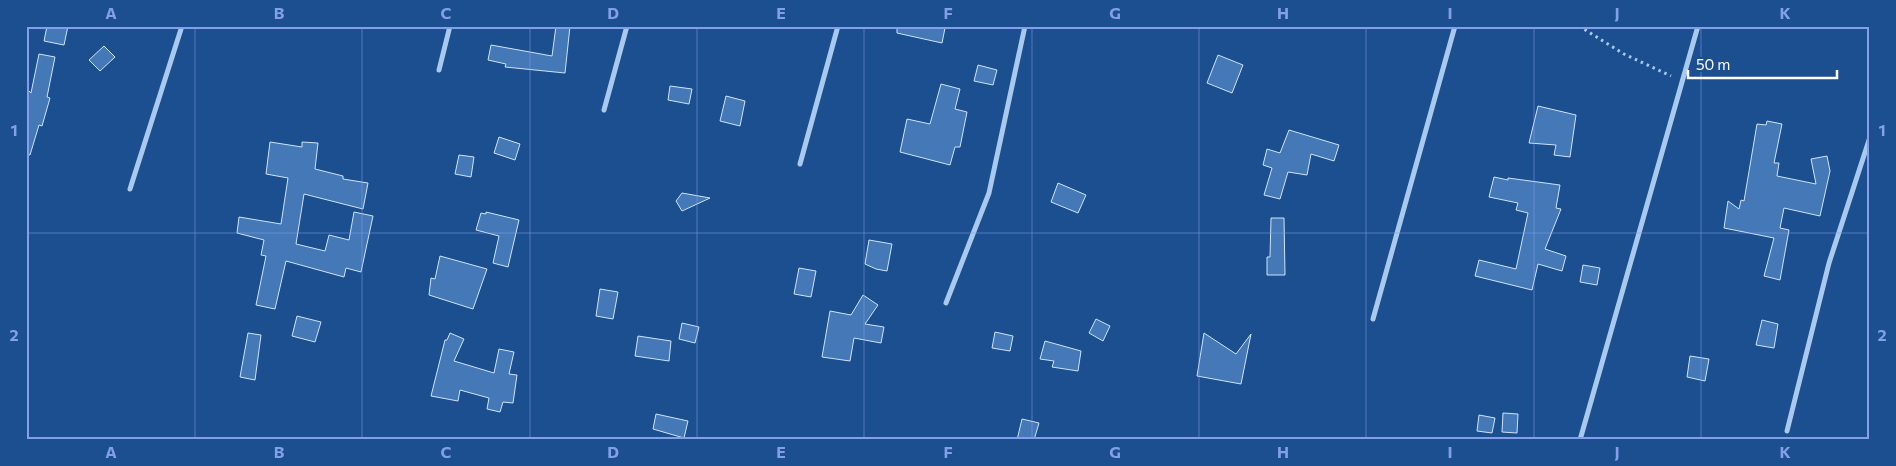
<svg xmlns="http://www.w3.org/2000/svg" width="1896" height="466" font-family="Commissioner,sans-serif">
<rect width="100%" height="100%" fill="#1b4f8f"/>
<g fill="#4478b7" stroke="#cfe3fa">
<path d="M47 26H68L64 45 44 41Z"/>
<path d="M556 26H570L565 73 505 67 506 64 488 60 491 45 552 56Z"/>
<path d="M897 26H935L945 28 942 43 897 33Z"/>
<path d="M104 46 115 57 100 71 89 60Z"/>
<path d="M39 54 55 57 47 97 50 98 42 126 39 125 30 155 26 154V88L31 93Z"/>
<path d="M1218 55 1243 65 1232 93 1207 83Z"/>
<path d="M978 65 997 70 993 85 974 81Z"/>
<path d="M941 84 960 89 955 109 967 112 960 147H955L950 165 900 152 907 119 930 124Z"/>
<path d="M670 86 692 89 689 104 668 100Z"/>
<path d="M726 96 745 101 740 126 720 121Z"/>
<path d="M1538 106 1576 115 1570 157 1554 155 1556 145 1529 143Z"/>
<path d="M1767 121 1782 124 1774 163H1779L1777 176 1816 184 1811 159 1827 156 1830 171 1820 216 1784 208 1780 228 1789 230 1780 280 1764 276 1774 238 1724 228 1728 201 1739 209 1741 200 1744 201 1757 124 1766 125Z"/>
<path d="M1289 130 1339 145 1334 161 1311 154 1307 175 1288 172 1280 199 1264 195 1272 168 1263 165 1267 149 1280 153Z"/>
<path d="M499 137 520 144 515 160 494 153Z"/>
<path d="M270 142 302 147V142L318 143 315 169 343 176V179L368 183 363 209 304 194 296 244 325 251 329 235 349 240 354 212 373 216 361 272 346 268 344 277 286 261 275 309 256 305 266 256 261 255 264 240 237 233 239 217 281 224 288 178 266 174Z"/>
<path d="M459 155 474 157 471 177 455 174Z"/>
<path d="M1494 177 1508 180V178L1560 185 1556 208 1561 209 1545 249 1566 256 1562 271 1538 264 1532 290 1475 276 1479 260 1516 269 1528 213 1516 210 1518 203 1489 197Z"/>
<path d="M1058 183 1086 195 1078 213 1051 202Z"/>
<path d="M682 193 710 198 682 211 676 201Z"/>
<path d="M486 212 519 220 508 267 493 263 499 236 476 230 481 213 486 214Z"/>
<path d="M1271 218H1284L1285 275H1267V257H1270Z"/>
<path d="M869 240 892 244 887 271 876 269 865 264Z"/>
<path d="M440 256 487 269 473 309 429 295 431 278 435 279Z"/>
<path d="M1583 265 1600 268 1597 285 1580 282Z"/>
<path d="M799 268 816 271 811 297 794 294Z"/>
<path d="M600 289 618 292 613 319 596 316Z"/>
<path d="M863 295 878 305 865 324 884 327 881 343 854 338 850 361 822 357 830 311 851 315Z"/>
<path d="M297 316 321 322 315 342 292 336Z"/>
<path d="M1096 319 1110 326 1103 341 1089 333Z"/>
<path d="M1762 320 1778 324 1774 348 1756 345Z"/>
<path d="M682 323 699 327 695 343 679 339Z"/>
<path d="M995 332 1013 336 1010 351 992 348Z"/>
<path d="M248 333 261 335 255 380 240 377Z"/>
<path d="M450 333 464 339 454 361 494 373 499 349 514 352 509 374 517 375 513 403 503 402 500 412 487 409 489 398 460 390 458 401 431 396 445 340H447Z"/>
<path d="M1204 333 1236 354 1251 334 1241 384 1197 376Z"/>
<path d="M638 336 671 341 669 361 635 356Z"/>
<path d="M1045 341 1081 351 1078 371 1052 367 1054 361 1040 359Z"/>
<path d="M1690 356 1709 359 1705 381 1687 377Z"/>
<path d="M1503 413 1518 414 1517 433 1502 432Z"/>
<path d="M656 414 688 421 684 438 653 429Z"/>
<path d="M1479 415 1495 418 1492 433 1477 431Z"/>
<path d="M1022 419 1039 423 1034 440H1017Z"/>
</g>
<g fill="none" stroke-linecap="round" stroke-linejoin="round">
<path stroke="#a9c9ee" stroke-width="3" stroke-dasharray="2.5 4" stroke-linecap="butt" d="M1579 26 1624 54 1671 76"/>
<g stroke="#a9c9ee" stroke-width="5">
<path d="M439 70 450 26"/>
<path d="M604 110 627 26"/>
<path d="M800 164 838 26"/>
<path d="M130 189 182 26"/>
<path d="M946 303 989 193 1025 26"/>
<path d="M1373 319 1455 26"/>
<path d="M1787 431 1829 263 1870 137"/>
<path d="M1580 440 1698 26"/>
</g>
</g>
<path fill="none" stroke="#839eea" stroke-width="1" stroke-opacity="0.55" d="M195 26V440M362 26V440M530 26V440M697 26V440M864 26V440M1032 26V440M1199 26V440M1366 26V440M1534 26V440M1701 26V440M26 233H1870"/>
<rect width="1896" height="466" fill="none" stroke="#1b4f8f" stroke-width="55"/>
<path d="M1688 70v8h149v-8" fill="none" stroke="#ffffff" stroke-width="2.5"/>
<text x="1696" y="70" font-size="15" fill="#ffffff" stroke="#1b4f8f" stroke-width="4" paint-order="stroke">50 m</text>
<rect x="28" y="28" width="1840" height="410" fill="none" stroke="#839eea" stroke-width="2"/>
<g font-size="16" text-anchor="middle" font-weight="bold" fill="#839eea">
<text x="111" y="19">A</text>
<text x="279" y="19">B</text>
<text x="446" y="19">C</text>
<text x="613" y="19">D</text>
<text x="781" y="19">E</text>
<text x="948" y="19">F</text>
<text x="1115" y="19">G</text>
<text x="1283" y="19">H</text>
<text x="1450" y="19">I</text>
<text x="1617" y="19">J</text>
<text x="1785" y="19">K</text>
<text x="14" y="136">1</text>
<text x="1882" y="136">1</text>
<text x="14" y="341">2</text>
<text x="1882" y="341">2</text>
<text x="111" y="458">A</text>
<text x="279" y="458">B</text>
<text x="446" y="458">C</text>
<text x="613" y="458">D</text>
<text x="781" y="458">E</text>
<text x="948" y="458">F</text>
<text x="1115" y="458">G</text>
<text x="1283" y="458">H</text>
<text x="1450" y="458">I</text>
<text x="1617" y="458">J</text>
<text x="1785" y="458">K</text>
</g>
</svg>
